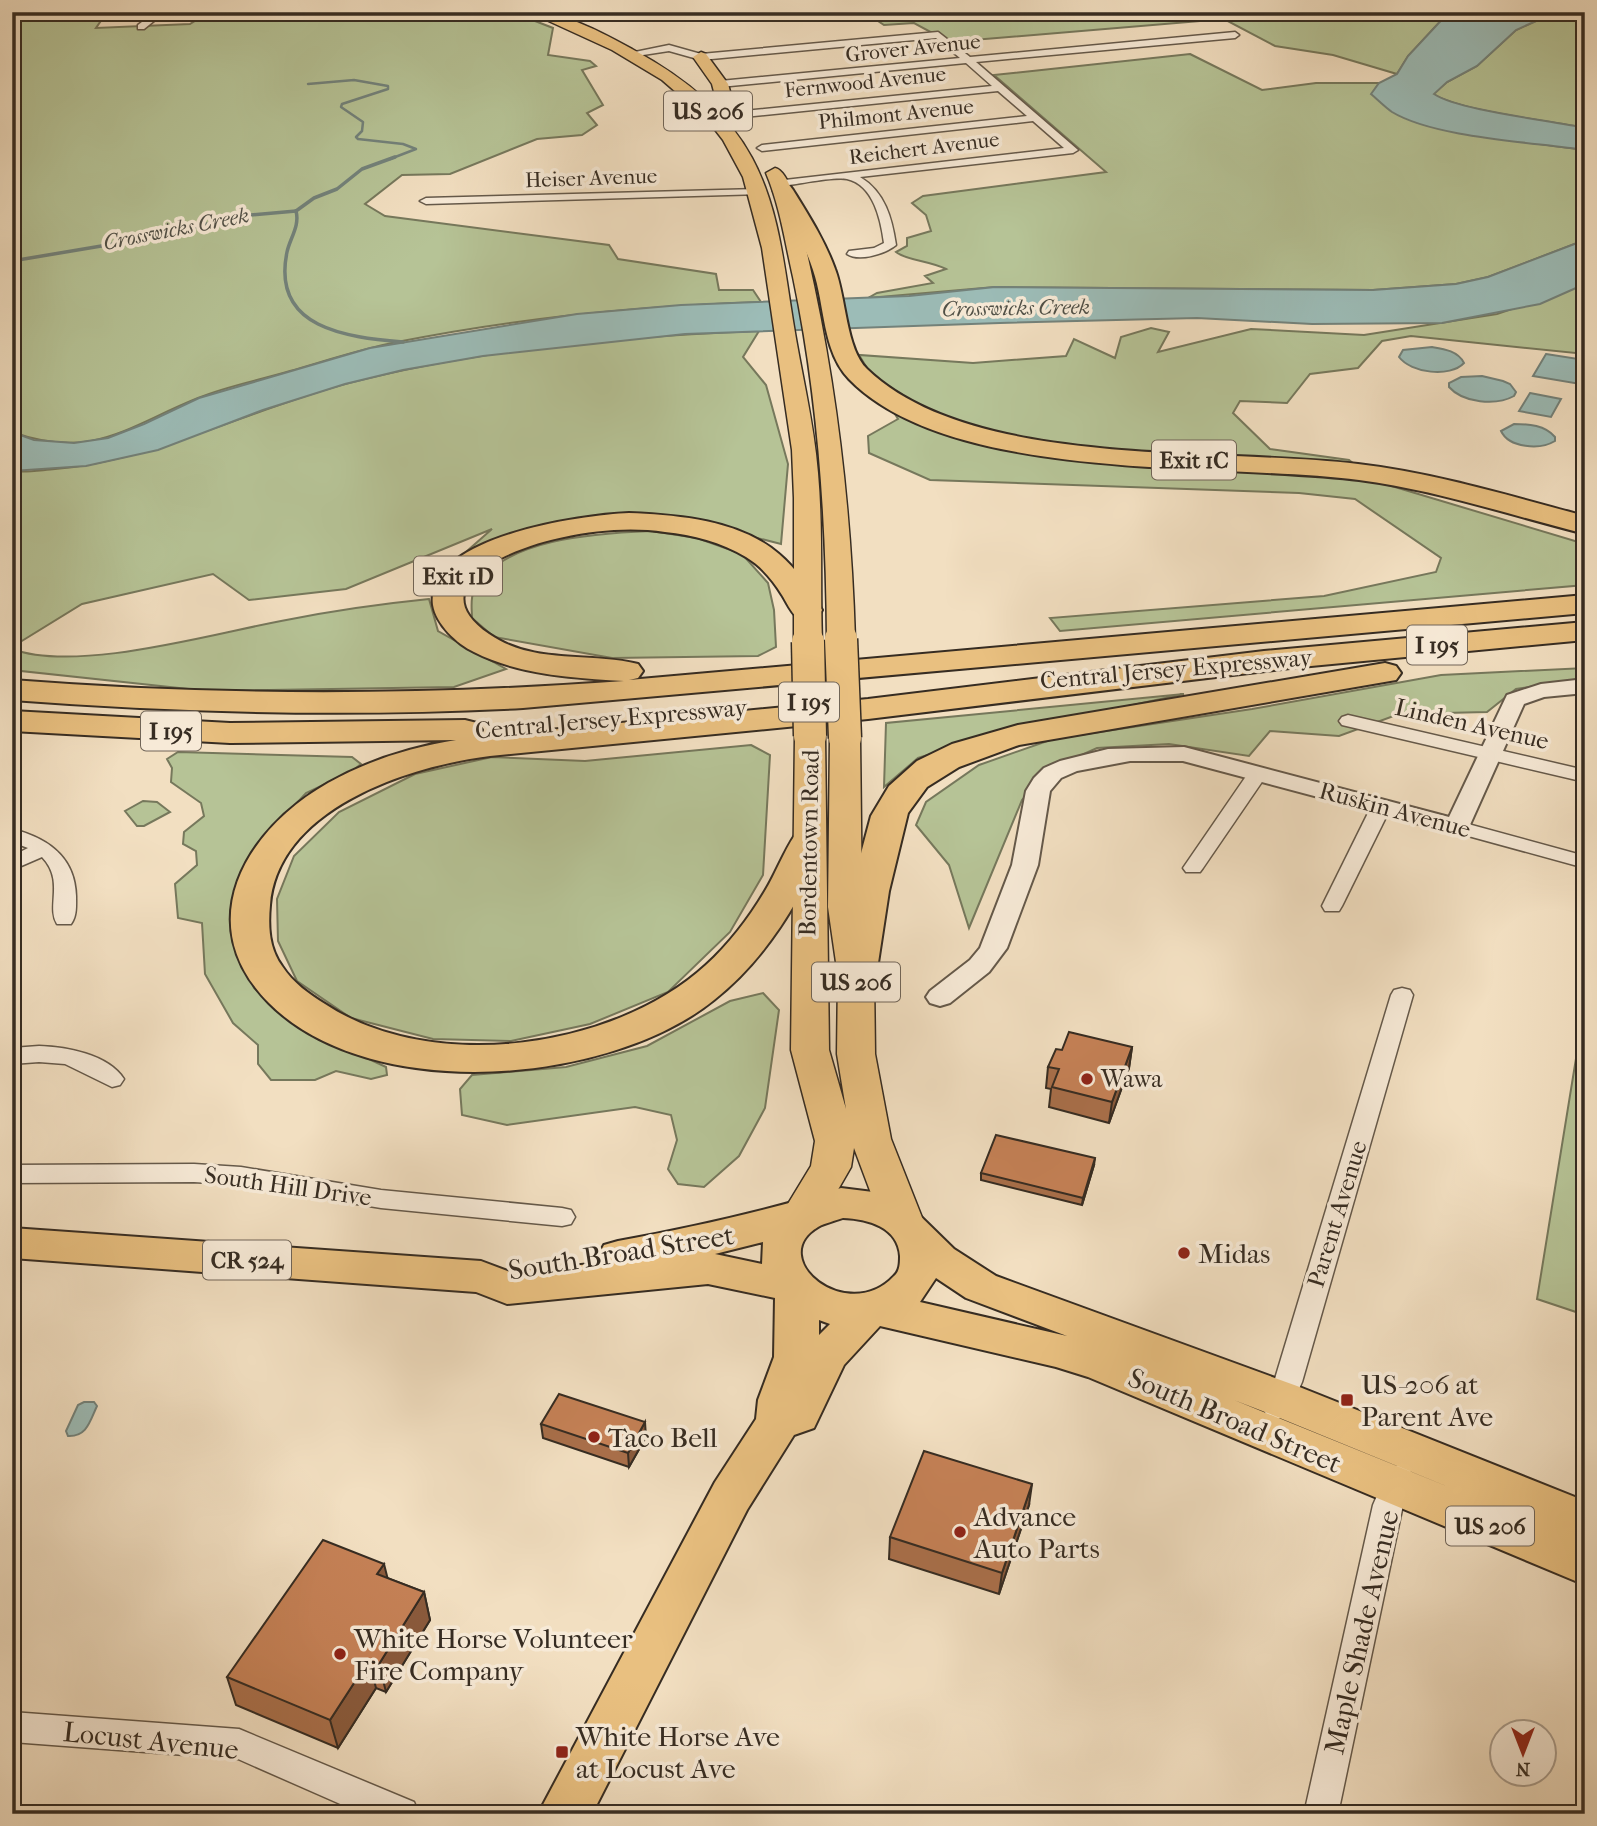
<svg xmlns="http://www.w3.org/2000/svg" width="1597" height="1826" font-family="'IM FELL French Canon',serif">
<rect width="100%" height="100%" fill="#f2dfc1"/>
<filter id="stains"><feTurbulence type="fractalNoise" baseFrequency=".00286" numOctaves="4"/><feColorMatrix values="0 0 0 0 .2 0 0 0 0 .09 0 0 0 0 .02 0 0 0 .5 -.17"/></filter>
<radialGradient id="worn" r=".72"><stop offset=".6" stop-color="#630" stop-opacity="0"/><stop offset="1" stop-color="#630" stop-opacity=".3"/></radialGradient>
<g fill="#b6c396" stroke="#76785c" stroke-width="2">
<path d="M12 12H107L96 28 190 24 209 12H512L553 28 548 55 590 61 596 66 582 70 603 105 587 113 597 125 582 135 537 139 450 174 402 175 365 204 385 216 609 245 618 259 716 274 719 290H753L761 302C639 306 517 318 397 342 361 349 325 361 290 371 260 380 227 386 198 398 128 426 93 461 12 432Z"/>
<path d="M1449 12 1408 56 1397 74 1333 55 1275 46 1224 19 949 42 914 23 884 25 866 13Z"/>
<path d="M1556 12H1585V128C1549 121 1461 111 1433 94L1447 82 1477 66 1516 30Z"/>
<path d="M1190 54 1262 90 1316 83H1379L1372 94 1416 122 1472 135 1585 150V240L1488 277 1456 284 1373 290 995 287 868 298 877 293 933 283 925 276 946 269C931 261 905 260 896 252L907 246V238L931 231 926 215 912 203 923 196 1106 172 994 75Z"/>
<path d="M1585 284V354L1411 336 1382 341 1358 368 1310 374 1287 403 1240 401 1233 413 1270 449 1349 460 1375 481 1585 544V585L1060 631 1050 618 1324 596 1436 572 1441 558 1355 499 1299 493 930 480 869 453 868 436 898 419 859 355 973 363 1066 356 1074 339 1115 358 1121 337 1151 328 1169 332 1158 352 1251 329 1364 335 1497 314Z"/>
<path d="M759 331 743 357 766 385 788 464 781 544 687 520 613 516 450 566 492 529 346 589 249 600 213 574 82 604 12 647V471C26 473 41 470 55 469 158 460 249 409 349 383 479 349 624 336 759 331Z"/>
<path d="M651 531 697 538 742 554 768 583 774 610 776 647 758 656 612 658 494 637 472 618C472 610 470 598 474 591 499 538 600 533 651 531Z"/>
<path d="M429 599 438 631 506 669 454 687 207 691 12 670V649C76 673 212 634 281 621 330 611 379 604 429 599Z"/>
<path d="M1585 668V678L1516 689 1487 712 1399 714 1339 736 1270 731 1249 756 1169 744 1097 748 1048 770 1022 800 969 928 949 865 916 825 926 802 979 765 1053 739 1252 709 1441 675Z"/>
<path d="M1184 694 993 735 918 758 884 787 886 723Z"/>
<path d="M751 745 770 755 763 875 730 932 668 992 590 1024 511 1041 433 1039 351 1018 297 981 278 941 277 899 294 856 339 812 415 774 492 757 585 761Z"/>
<path d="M178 752 352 757 361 764 351 772 306 793 266 836 236 889 234 938 254 988 302 1028 386 1067 387 1075 371 1079 336 1071 315 1080H271L258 1064V1045L233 1023 205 974 202 923 178 918 175 884 197 865 196 851 183 844 184 832 204 816 201 803 171 782 172 768 167 759Z"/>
<path d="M143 801 157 802 170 812 144 826H137L125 811Z"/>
<path d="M763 993 779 1010 765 1108 739 1156 704 1187 678 1184 668 1169 677 1140 671 1115 635 1107 507 1125 462 1115 460 1089 472 1075 566 1067 647 1046 730 1001Z"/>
<path d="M1585 1003V1315L1537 1299Z"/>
</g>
<g fill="#9cbcb7" stroke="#73827b" stroke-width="2">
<path d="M1449 12H1556L1516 30 1477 66 1447 82 1434 94C1460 111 1549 120 1585 128V150C1533 142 1435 138 1392 112 1385 107 1378 100 1371 94L1379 83 1397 74 1408 56Z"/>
<path d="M1585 240V284L1540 304 1442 323 1312 324 1197 318 1000 323 685 334 483 356 403 370 345 384 263 410 158 450 86 466 12 471V432L34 440 74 443 108 438 144 424 199 398 370 348 577 314 681 305 909 296 995 287 1373 290 1456 284 1488 277Z"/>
<path d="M1432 347C1444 349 1458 351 1464 363 1450 378 1411 373 1399 357L1403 350Z"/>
<path d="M1546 354 1585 360V376L1580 384 1533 376Z"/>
<path d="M1482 376 1503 381 1510 384 1516 392 1514 396C1496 406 1463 403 1449 387V383L1461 377Z"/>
<path d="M1530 393 1561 399 1551 417 1519 411Z"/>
<path d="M1514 424C1529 424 1545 425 1555 437V441C1540 450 1509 448 1501 431Z"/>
<path d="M84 1402H94L97 1406C90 1421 87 1437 68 1436L66 1431 78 1405Z"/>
</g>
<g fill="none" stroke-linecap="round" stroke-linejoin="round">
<path stroke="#73827b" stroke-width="2.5" d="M308 84 354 80 388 86V89L342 104 341 107 363 122 362 131 356 137 358 139 403 144 416 149 390 159"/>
<g stroke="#73827b" stroke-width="3.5">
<path d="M296 211 314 198 337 189 362 169 395 157"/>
<path d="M296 211C300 226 290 238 287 252 271 329 347 337 403 342"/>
<path d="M12 261 149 238 240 216 296 211"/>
</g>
<defs>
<g id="minor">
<path d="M155 12H165L144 29H138V25Z"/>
<path d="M621 12 597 19 567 18 563 15 567 12Z"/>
<path d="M938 32 970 57 1235 32 1239 35 1235 38 976 62 1078 150 1073 153 860 177C885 192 892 218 896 245 885 254 859 262 847 254L849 251 874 248 884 243C881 221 874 185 847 179 834 176 795 185 780 186L776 185V181L1064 148 1033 121 762 151 757 148 762 145 1027 116 998 91 734 118 729 115 734 112 992 86 966 63 720 87 715 84 720 81 960 58 936 38 701 60 669 51 630 57 625 54 669 45 701 54Z"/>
<path d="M758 189 762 190V194L426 204 420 201 426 198Z"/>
<path d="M1348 715 1585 770V782L1342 725 1339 721 1342 717Z"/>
<path d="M1258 767 1268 773 1203 868 1200 872H1186L1183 868 1251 769Z"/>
<path d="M1381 801 1391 807 1342 906 1339 911H1325L1322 906 1371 807Z"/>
<path d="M1457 821 1585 856V868L1450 831 1447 827 1450 823Z"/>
<path d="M12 829C48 838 75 857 76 896 76 905 77 916 71 924H57C46 906 65 881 42 857L12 870V856L28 848 12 842Z"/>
<path d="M1402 988 1410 990 1413 995 1302 1382 1287 1416 1277 1419 1267 1416 1263 1408 1274 1382 1391 995 1394 990Z"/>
<path d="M39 1046C66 1047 108 1054 124 1079L120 1085 112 1087 65 1064 39 1062 12 1064V1048Z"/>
<path d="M194 1164 241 1167 381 1190 562 1208 571 1210 575 1217 571 1224 562 1226 381 1208 241 1185 194 1182 12 1183V1165Z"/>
<path d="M1399 1465 1409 1468 1413 1477 1403 1505 1338 1814H1304L1373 1505 1389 1468Z"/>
<path d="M12 1712 239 1729 414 1802 419 1814H363L238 1759 12 1742Z"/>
</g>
<path id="tertiary" d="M1585 679V693L1544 697 1524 704 1469 827 1466 832 1457 834 1183 761H1130L1077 771 1061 778 1050 791 1038 865 1007 948 989 972 950 1003 940 1006 930 1003 926 997 930 991 970 960 980 948 1012 865 1026 791 1034 778 1044 768 1060 761 1108 749 1184 747 1449 817 1507 695 1541 684Z"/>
<path id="primary" d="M841 1188 873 1192 911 1207 954 1249 996 1276 1297 1386 1585 1501V1542L1579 1540 1585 1542V1585L1088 1377 1056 1367 880 1326 844 1365 814 1428 794 1435 747 1510 592 1814H538L715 1482 756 1419 758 1400 774 1357 775 1298 708 1284 507 1304 476 1292 12 1258V1228L481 1261 510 1272 601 1263 598 1256 604 1245 618 1241C695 1227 766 1211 841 1188ZM843 1218C868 1219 898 1227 900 1256 900 1263 900 1271 894 1276 847 1326 765 1258 818 1227 825 1223 835 1221 843 1218ZM763 1242 762 1264 715 1254ZM936 1278 966 1298 1067 1336 920 1302ZM819 1320 830 1324 819 1335ZM1234 1400 1265 1412 1456 1490Z"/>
<g id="trunk">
<path d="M529 12C565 12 601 32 632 49 680 75 726 109 752 158 779 208 784 266 793 321 801 372 814 422 818 473 823 529 820 586 822 642L818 648 808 651 798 648 794 642V498L792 450 762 248 743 177 723 140 706 118 662 80 612 50Z"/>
<path d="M701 52 706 54 728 84 734 107 732 110 726 112 718 107 712 84 693 57Z"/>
<path d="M775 168C793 172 802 231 806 249 836 378 851 506 855 639L851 645 841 648 831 645 827 639C826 517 818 396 793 277 785 242 780 206 766 173Z"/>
<path d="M810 727 821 729 825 736 829 1050 846 1109 837 1054 838 976 828 907 830 738 834 731 845 729 856 731 860 738 862 907 874 976 875 1054 891 1139 923 1220 917 1231 902 1236 887 1231 881 1220 854 1148 851 1167 816 1228 801 1233 786 1228 780 1217 811 1166 815 1141 791 1050 795 736 799 729Z"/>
</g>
<g id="motorway">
<path d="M783 184 790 186 793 190C809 216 825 241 835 269 846 297 846 349 867 369 972 470 1219 447 1358 464 1435 473 1510 496 1585 516V534C1510 515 1436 490 1359 480 1220 462 951 484 849 379 822 351 825 305 813 270 804 242 788 216 773 190L776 186Z"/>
<path d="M629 513C678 515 740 520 779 554 797 569 810 590 822 610L818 617C811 618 804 621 797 617 791 613 786 601 782 595 773 580 761 566 746 557 721 542 693 535 665 532 632 527 597 530 564 537 521 545 415 583 489 634 533 665 590 652 638 664L643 671 638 678 629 680 1585 595V613L523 708C352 717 183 713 12 700V680C217 696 420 696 624 681 574 678 519 675 474 652 457 644 436 624 433 605 424 536 583 515 629 513Z"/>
<path d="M1585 622V640L1290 668 868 719 490 756C409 766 278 808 270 905 268 927 269 948 282 966 293 983 309 994 325 1004 431 1074 613 1050 706 965 729 944 749 918 765 891 776 873 783 853 795 835L808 832 821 835 826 843C799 902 766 959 714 1000 609 1085 370 1105 269 1003 190 924 245 830 328 783 367 761 411 747 456 740L230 743 12 731V711L230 723 465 720 477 723 482 730 477 737 868 699 1264 651Z"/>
<path d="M1385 663 1396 666 1401 673 1396 680 1019 745 959 767 927 787 908 813 889 891 876 976 870 985 856 989 842 985 836 976 851 891 871 816 889 786 917 761 952 744 1018 725Z"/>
</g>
</defs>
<use href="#minor" stroke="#65594a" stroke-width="3"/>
<use href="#tertiary" stroke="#65594a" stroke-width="4"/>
<use href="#primary" stroke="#362c22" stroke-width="4"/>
<use href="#trunk" stroke="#362c22" stroke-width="3"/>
<use href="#motorway" stroke="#362c22" stroke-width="4"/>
<use href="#minor" fill="#f7ead7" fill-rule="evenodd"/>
<use href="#tertiary" fill="#f7ead7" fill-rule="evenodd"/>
<use href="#primary" fill="#e9c080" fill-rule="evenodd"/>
<use href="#trunk" fill="#e9c080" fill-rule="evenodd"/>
<use href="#motorway" fill="#e9c080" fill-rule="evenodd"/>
<defs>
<g id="trunk-bridge">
<path d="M841 639 845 738"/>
<path d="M808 642 810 736"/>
</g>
</defs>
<use href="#trunk-bridge" stroke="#362c22" stroke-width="35" stroke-linecap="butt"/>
<use href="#trunk-bridge" stroke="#e9c080" stroke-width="32"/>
</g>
<g fill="#a96f4a" stroke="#362c22" stroke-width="2">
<path d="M1132 1047 1129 1068 1109 1123 1049 1107 1051 1089 1046 1088 1048 1067 1062 1050Z"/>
<path d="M1094 1165 1082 1205 981 1180V1173Z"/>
<path d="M541 1424 646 1437 629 1467 543 1438Z"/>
<path d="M1029 1505 999 1594 889 1559 890 1537Z"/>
<path d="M387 1578 424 1592 430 1620 386 1692 376 1688 338 1748 236 1705 227 1677Z"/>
</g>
<g fill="#8a5a3c" stroke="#362c22" stroke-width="2">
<path d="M1132 1047 1129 1068 1109 1123 1112 1102Z"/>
<path d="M1095 1158 1094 1165 1082 1205 1083 1198Z"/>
<path d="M645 1422 646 1437 629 1467 628 1453Z"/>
<path d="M1032 1484 1029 1505 999 1594 1002 1573Z"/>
<path d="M384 1564 391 1592 377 1574Z"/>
<path d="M424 1592 430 1620 386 1692 379 1664Z"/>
<path d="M369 1660 376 1688 338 1748 330 1720Z"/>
</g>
<g fill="#c58156" stroke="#362c22" stroke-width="2">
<path d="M1069 1032 1132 1047 1112 1102 1052 1087 1059 1069 1048 1067 1056 1049 1062 1050Z"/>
<path d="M996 1135 1095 1158 1083 1198 981 1173Z"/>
<path d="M559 1394 645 1422 628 1453 541 1424Z"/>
<path d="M924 1451 1032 1484 1002 1573 890 1537Z"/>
<path d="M323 1540 384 1564 377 1574 424 1592 379 1664 369 1660 330 1720 227 1677Z"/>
</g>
<g fill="#8f2418" stroke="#f7ead7" stroke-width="2.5">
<circle cx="1087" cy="1079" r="7"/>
<circle cx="1184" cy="1253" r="7"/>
<rect x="1340" y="1393" width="14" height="14" rx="3.5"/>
<circle cx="594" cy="1437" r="7"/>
<circle cx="960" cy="1532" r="7"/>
<circle cx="340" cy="1654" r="7"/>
<rect x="555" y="1745" width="14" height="14" rx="3.5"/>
</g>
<g text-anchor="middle" stroke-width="7" stroke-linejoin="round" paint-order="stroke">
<g font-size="21" fill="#362c22" stroke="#f7ead7">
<text transform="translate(913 48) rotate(-6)" y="7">Grover Avenue</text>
<text transform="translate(865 82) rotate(-6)" y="7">Fernwood Avenue</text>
<text transform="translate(896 114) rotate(-6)" y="7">Philmont Avenue</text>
<text transform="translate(924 148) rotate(-7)" y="7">Reichert Avenue</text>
<text transform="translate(591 178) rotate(-2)" y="7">Heiser Avenue</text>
</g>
<g font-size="21" font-style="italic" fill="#505047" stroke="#f7ead7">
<text transform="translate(176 229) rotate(-11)" y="7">Crosswicks Creek</text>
<text transform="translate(1016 308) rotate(-1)" y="7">Crosswicks Creek</text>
</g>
<g fill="#f7ead7" stroke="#706558" stroke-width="2">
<rect x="664" y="91.5" width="88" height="39" rx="5"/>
<rect x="1152" y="440.5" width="84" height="39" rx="5"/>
<rect x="414" y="556.5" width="88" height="39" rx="5"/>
<rect x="1407" y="625.5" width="60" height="39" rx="5"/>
<rect x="779" y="682.5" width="60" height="39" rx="5"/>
<rect x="141" y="711.5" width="60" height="39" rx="5"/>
<rect x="812" y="962.5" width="88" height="39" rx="5"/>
<rect x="203" y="1240.5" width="88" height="39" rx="5"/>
<rect x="1446" y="1506.5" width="88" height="39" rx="5"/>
</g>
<g font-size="23" font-weight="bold" fill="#362c22">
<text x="708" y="119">US 206</text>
<text x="1194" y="468">Exit 1C</text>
<text x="458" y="584">Exit 1D</text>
<text x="1437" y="653">I 195</text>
<text x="809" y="710">I 195</text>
<text x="171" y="739">I 195</text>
<text x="856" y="990">US 206</text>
<text x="247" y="1268">CR 524</text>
<text x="1490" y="1534">US 206</text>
</g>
<g font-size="24" fill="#362c22" stroke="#f7ead7">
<text transform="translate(1176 669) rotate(-5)" y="8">Central Jersey Expressway</text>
<text transform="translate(611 719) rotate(-5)" y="8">Central Jersey Expressway</text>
<text transform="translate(1472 724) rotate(13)" y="8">Linden Avenue</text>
<text transform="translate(1395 810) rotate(15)" y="8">Ruskin Avenue</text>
<text transform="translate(809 843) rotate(-89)" y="8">Bordentown Road</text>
<text transform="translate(288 1186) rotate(8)" y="8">South Hill Drive</text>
<text transform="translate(1337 1214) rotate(-73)" y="8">Parent Avenue</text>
</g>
<g font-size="24" fill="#362c22" stroke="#f7ead7" text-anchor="start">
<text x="1101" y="1087">Wawa</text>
</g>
<g font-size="28" fill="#362c22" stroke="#f7ead7">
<text transform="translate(621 1252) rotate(-9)" y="10">South Broad Street</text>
<text transform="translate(1235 1420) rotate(23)" y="10">South Broad Street</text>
<text transform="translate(1361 1632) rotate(-77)" y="10">Maple Shade Avenue</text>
<text transform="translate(151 1740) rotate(6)" y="10">Locust Avenue</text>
</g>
<g font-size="28" fill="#362c22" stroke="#f7ead7" text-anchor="start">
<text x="1198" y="1263">Midas</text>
<text x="1361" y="1394">US-206 at<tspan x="1361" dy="32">Parent Ave</tspan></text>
<text x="608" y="1447">Taco Bell</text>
<text x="974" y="1526">Advance<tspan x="974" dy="32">Auto Parts</tspan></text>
<text x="354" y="1648">White Horse Volunteer<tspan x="354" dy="32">Fire Company</tspan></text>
<text x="576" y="1746">White Horse Ave<tspan x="576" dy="32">at Locust Ave</tspan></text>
</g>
</g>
<rect width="1597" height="1826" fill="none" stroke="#f2dfc1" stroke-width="42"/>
<rect x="14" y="14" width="1569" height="1798" fill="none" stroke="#362c22" stroke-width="3.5"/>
<rect x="21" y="21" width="1555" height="1784" fill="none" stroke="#362c22" stroke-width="2"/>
<g transform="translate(1523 1753) rotate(180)"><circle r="33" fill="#f7ead7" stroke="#aa9e8f" stroke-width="2"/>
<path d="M0-5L12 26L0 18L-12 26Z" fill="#8f2418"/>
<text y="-10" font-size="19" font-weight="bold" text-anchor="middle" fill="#362c22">N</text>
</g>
<rect width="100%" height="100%" filter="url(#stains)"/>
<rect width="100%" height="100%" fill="url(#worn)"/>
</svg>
